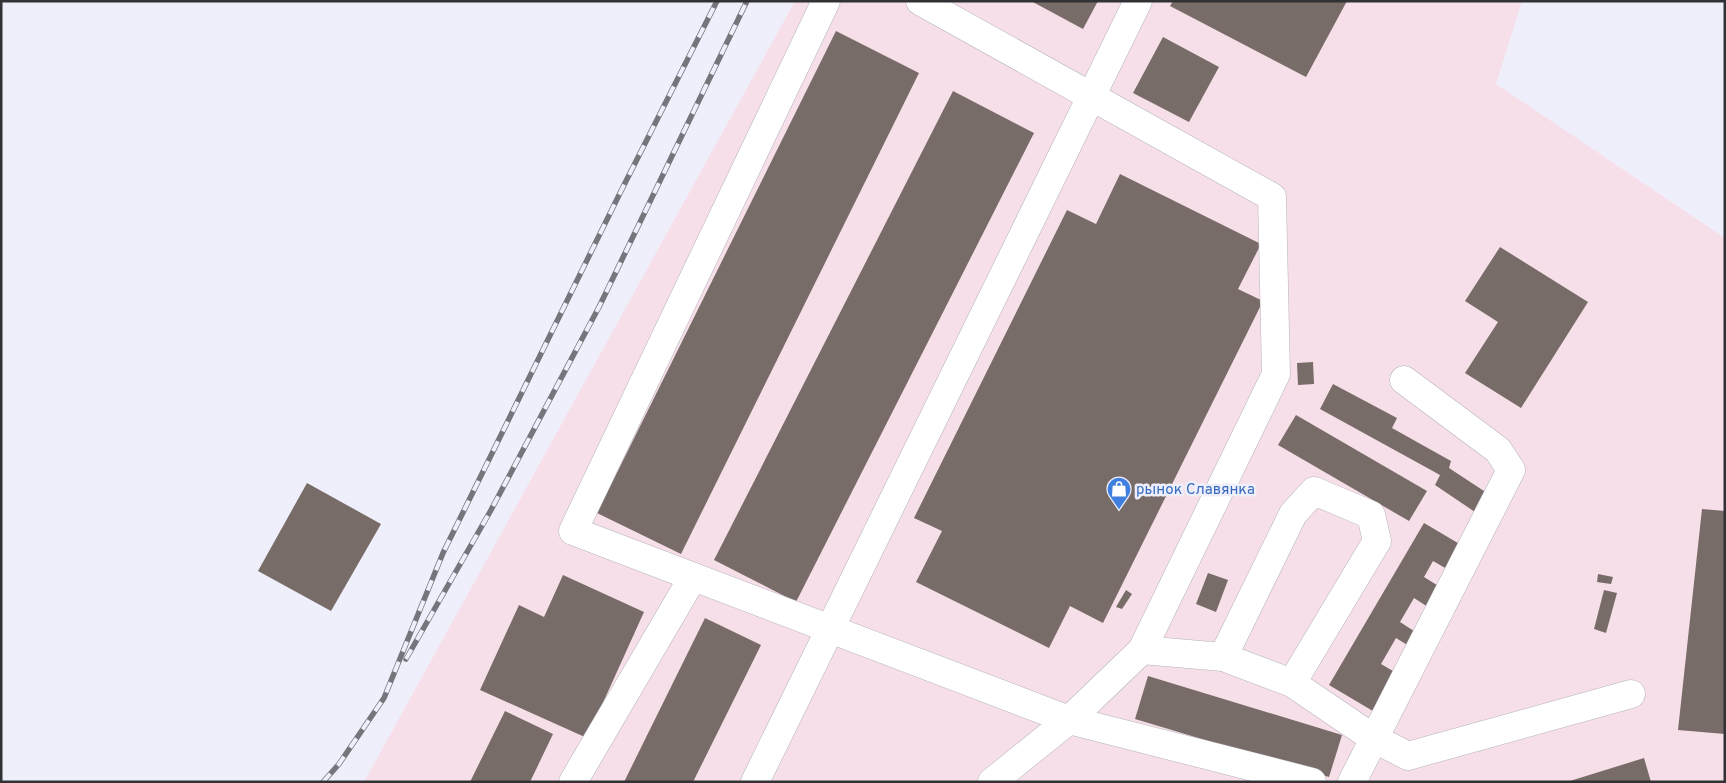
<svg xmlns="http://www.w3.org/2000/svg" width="1726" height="783" font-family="Overpass,sans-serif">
<rect width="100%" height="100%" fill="#efeffb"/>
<path fill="#f7dfe9" d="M795 1H1522L1496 84 1725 238V782H364Z"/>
<g fill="#776c67">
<path d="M1031 1H1098L1083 29Z"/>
<path d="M1173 1H1347L1306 77 1170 6Z"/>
<path d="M836 31 919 73 681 554 597 513Z"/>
<path d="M1163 37 1219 67 1189 122 1133 93Z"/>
<path d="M953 91 1034 133 796 602 714 560Z"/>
<path d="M1120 174 1261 244 1238 289 1263 301 1103 623 1070 606 1049 648 916 582 942 531 914 518 1067 210 1096 224Z"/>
<path d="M1500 247 1588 302 1521 408 1465 373 1498 322 1465 301Z"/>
<path d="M1313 362 1314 384 1298 385 1297 363Z"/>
<path d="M1333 384 1397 418 1392 428 1451 461 1449 468 1487 493 1475 512 1435 485 1440 475 1320 409Z"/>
<path d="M1296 415 1427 491 1409 521 1278 445Z"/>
<path d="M307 483 381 524 331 611 258 571Z"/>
<path d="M1702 509 1725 511V734L1678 730Z"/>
<path d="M1424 523 1468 549 1454 573 1433 561 1424 577 1440 587 1428 607 1414 598 1400 622 1417 633 1409 646 1396 638 1381 664 1405 678 1383 717 1329 685Z"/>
<path d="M1208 573 1228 580 1216 612 1196 604Z"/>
<path d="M1598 574 1613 577 1611 584 1597 582Z"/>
<path d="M563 575 644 612 587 738 480 690 519 605 544 617Z"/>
<path d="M1126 590 1132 594 1122 609 1116 607Z"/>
<path d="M1604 590 1617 593 1606 633 1594 629Z"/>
<path d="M705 618 761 645 693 782H624Z"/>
<path d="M1148 676 1342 735 1329 777 1135 719Z"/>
<path d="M505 711 553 734 530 782H470Z"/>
<path d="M1644 758 1651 782H1570V781Z"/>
</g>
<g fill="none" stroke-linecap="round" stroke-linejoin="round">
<defs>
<g id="minor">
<path d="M826 1 573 531 1069 720 1142 650 1276 374 1272 197 920 1"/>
<path d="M1142 650 1223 657 1292 683 1373 738 1408 756 1631 694"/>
<path d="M1223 657 1293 514 1314 491 1371 515 1377 541 1292 683"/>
<path d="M573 782 693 577"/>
<path d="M755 782 1138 1"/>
<path d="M992 782 1069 720 1312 782"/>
<path d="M1352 782 1511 470 1498 450 1404 380"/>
</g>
</defs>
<use href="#minor" stroke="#b3b2be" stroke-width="29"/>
<use href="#minor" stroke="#fff" stroke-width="28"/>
<defs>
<g id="rail">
<path d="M406 659 491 510 599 307 747 1"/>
<path d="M323 782 339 764 384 698 443 553 622 189 717 1"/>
</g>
</defs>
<use href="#rail" stroke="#75757c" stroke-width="5.5"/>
<use href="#rail" stroke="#efeffb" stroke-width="4" stroke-dasharray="11" stroke-linecap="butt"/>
</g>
<defs>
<symbol id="shop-pin" viewBox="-11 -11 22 30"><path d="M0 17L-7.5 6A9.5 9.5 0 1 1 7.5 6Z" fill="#3f7fe0" stroke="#efeffb"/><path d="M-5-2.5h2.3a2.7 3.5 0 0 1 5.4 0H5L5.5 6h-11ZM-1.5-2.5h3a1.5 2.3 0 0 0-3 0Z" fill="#fff"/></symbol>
</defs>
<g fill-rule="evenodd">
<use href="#shop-pin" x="1105" y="475" width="28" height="38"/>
</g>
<g text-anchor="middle" stroke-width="5" stroke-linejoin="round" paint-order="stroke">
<g font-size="15" fill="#366cbe" stroke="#efeffb" text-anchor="start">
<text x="1136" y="494">рынок Славянка</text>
</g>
</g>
<rect width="1726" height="783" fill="none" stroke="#323236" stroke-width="5"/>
</svg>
